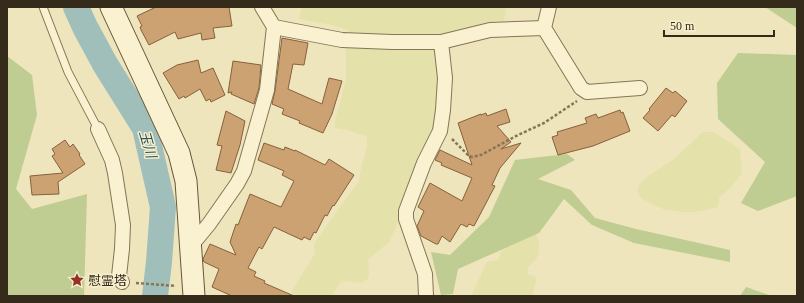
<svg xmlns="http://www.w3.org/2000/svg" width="804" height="303" font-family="'Times New Roman','Noto Sans JP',serif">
<rect width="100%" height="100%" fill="#eee5bd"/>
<g fill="#e4e1ab">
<path d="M302 7H506L504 21 500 23 437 36 439 93 436 123 401 216 389 242 368 259 369 273 368 279 362 283 344 281 341 282 331 296H289L315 253 314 245 320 235 359 181 361 168 367 147V137L348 130 335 128V121L346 80V47L348 30 331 25 299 19Z"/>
<path d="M703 132H713L740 149 742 173 731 187 719 198 718 207 695 212H683L663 209 642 199 637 191 639 185 650 175 673 160Z"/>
<path d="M535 233 539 242V253L536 259 528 268V274L534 276 537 279 532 296H471L487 262 498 260 502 251 509 241Z"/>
</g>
<g fill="#bfcc92">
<path d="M765 7H797V28Z"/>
<path d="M738 53 797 55V196L758 211 741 203 765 162 718 119 717 83Z"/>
<path d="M7 56 32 75 37 115 16 189 32 209 87 194 84 296H7Z"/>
<path d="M567 154 575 160 538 179 571 190 595 218 636 229 730 250V262L634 243 592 225 564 199 539 233 458 269 453 294 441 295 431 252 450 255 489 217 515 160Z"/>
<path d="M746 287 772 296H740Z"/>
</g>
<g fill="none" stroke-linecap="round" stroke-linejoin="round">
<path stroke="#a1bfba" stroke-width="26" d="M76 7 85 27 105 64 145 128 163 207 159 262 155 296"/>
</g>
<g fill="#cda272" stroke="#86613c">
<path d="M156 7H229L232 26 213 28 215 38 202 40 201 33 178 39 175 32 149 45 141 30 140 27 142 26 137 16Z"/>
<path d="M282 38 308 43 304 65 293 64 288 89 322 104 329 78 342 81 332 114 323 133 299 123 300 121 282 114 284 109 272 104 275 91Z"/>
<path d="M198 60 201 73 213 68 225 95 211 102 210 99 206 101 200 89 185 98 184 96 179 99 163 73 177 65Z"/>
<path d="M233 61 261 65 259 88 254 104 231 94 232 92 228 93Z"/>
<path d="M666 88 673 93 675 91 687 101 675 117 672 115 658 131 643 118 650 110 649 109Z"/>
<path d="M506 109 510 122 497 126 511 142 501 149 521 143 500 168 492 185 495 186 474 226 469 224 467 227 461 224 450 242 442 236 438 244H436L421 236 417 226 424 211 418 207 430 183 462 201 472 178 441 165 442 163 435 160 440 150 472 165 458 123 481 114V115L486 113 487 116Z"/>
<path d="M620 110 621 113 623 112 630 131 593 146 558 155 552 137 558 135 557 132 587 123 585 118 596 114 598 118Z"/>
<path d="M226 111 245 121 240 145 231 173 216 170 222 146 217 145Z"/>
<path d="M65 140 70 147 73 144 80 154 79 155 85 164 58 182 59 194 32 195 30 176 63 173 52 156 55 154 52 149Z"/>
<path d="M264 143 284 150 285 147 295 151V150L325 165 329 159 354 175 334 206 333 205 327 216 325 215 316 233 314 232 310 240 304 237 302 240 274 227 262 249 259 247 248 268 256 272 254 276 265 281 264 283 294 296H232L212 287 219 269 204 262 203 259 210 244 236 255 230 242 236 224 238 225 250 194 281 207 294 181 282 175 284 171 258 160Z"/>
</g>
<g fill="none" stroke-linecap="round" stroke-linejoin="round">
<defs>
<path id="lane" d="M43 7 68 72 98 129"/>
<g id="street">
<path d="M549 7 544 28 581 88 587 92 640 88"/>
<path d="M274 27 342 40 392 42H441L490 30 544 28"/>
<path d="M98 129 112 160 115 173 123 225 122 249 119 276 122 282"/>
<path d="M190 247 209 224 237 184 244 171 267 90 274 27 262 7"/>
<path d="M426 296 425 274 406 219V211L424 163 440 131 443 110 445 78 441 42"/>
</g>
<path id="secondary" d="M111 7 179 153 186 181 194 296"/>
</defs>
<use href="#lane" stroke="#867556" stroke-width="9"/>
<use href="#street" stroke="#867556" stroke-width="16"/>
<use href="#secondary" stroke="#68563a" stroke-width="23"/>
<g stroke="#867556" stroke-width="2.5" stroke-dasharray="3 2" stroke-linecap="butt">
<path d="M452 139 469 156 472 157 481 155 516 136 544 123 577 101"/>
<path d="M136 283 176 286"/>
</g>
<use href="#lane" stroke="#f9f1d0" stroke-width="7"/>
<use href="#street" stroke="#f9f1d0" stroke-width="14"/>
<use href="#secondary" stroke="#f9f1d0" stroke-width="21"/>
</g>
<defs>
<symbol id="sight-bare" viewBox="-9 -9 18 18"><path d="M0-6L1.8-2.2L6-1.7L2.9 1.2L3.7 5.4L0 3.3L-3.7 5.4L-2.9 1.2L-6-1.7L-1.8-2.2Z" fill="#963125" stroke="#f6eecd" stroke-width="2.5" paint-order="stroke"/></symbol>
</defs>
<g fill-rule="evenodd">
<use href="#sight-bare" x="67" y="270" width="20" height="20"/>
</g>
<g text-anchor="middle" stroke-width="3" stroke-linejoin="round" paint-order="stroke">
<g font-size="13" fill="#352b1b" stroke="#f6eecd" text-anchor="start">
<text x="88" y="285">慰霊塔</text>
</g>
<g font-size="14" font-style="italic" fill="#2a5355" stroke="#f6eecd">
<text transform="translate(148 144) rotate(74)" y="5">玉川</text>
</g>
</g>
<rect width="804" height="303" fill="none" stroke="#352b1b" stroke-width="16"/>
<path d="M664 30v6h110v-6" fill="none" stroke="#352b1b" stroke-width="2"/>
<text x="670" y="30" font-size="12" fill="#352b1b" stroke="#f6eecd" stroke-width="3" paint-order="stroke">50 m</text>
</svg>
